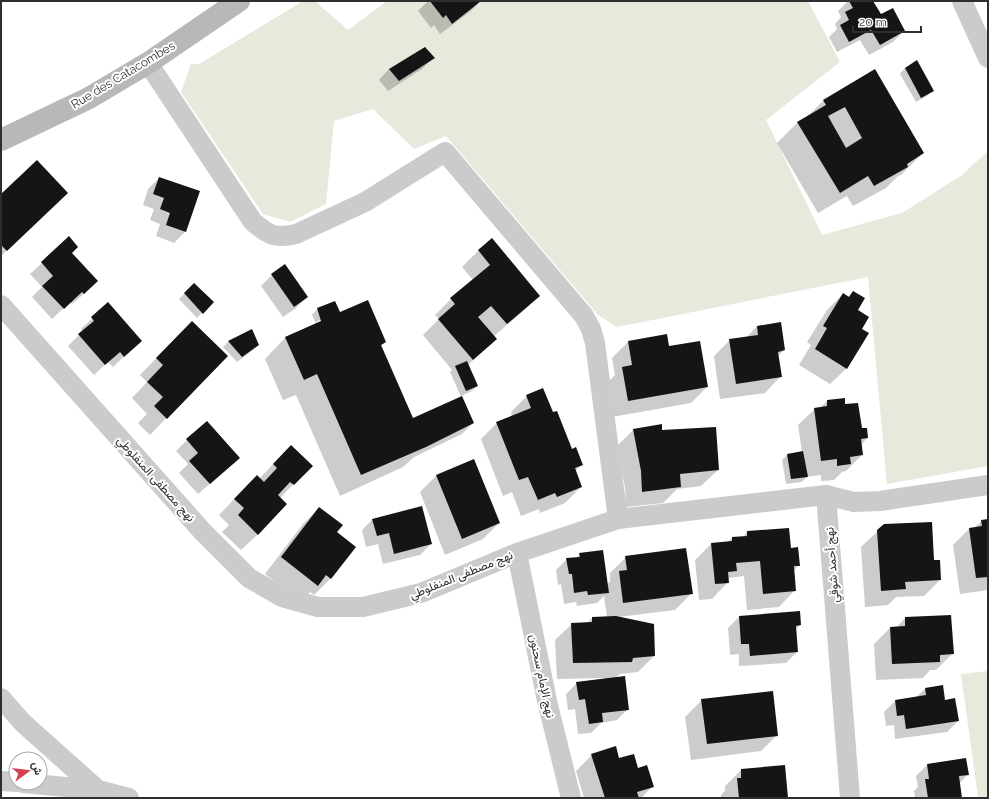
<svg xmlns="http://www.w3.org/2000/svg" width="989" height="799" font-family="Raleway,Vazirmatn,sans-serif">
<rect width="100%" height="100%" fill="#fff"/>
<g fill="#e5eadd">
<path d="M303 1H315L348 30 387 1H808L840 62 766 120 822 235 902 213 962 175 988 151V466L887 484 868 277 617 327 598 315 446 136 414 149 373 109 334 121 326 204 290 222 263 214 181 92 191 64H199Z"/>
<path d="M988 671V798H978L961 674Z"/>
</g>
<g fill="#0003" fill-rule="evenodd">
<path d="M428 1H480L471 11 440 34 434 25 431 28 418 11Z"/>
<path d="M848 1H872L880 16 904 31 893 42 869 55 860 40 837 52 829 37 837 29 835 24 841 17 838 11Z"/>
<path d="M433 58 422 69 388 91 379 80 389 69Z"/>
<path d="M917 62 933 90 927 96 916 102 900 74 905 68Z"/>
<path d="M875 70 923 153 902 174 897 177 886 188 853 206 847 196 818 213 777 143 798 122 808 116 823 101Z"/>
<path d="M159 178 185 232 174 243 156 236 160 224 150 220 154 209 143 205 148 189Z"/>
<path d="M1 196 50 209 1 256Z"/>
<path d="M69 238 71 253 86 292 72 304 70 302 52 319 32 297 42 287 30 274Z"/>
<path d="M492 240 539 296 522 312 493 337 496 339 468 365 477 386 472 391 461 396 473 423 462 434 414 457 403 467 340 496 296 395 283 400 265 359 286 337 316 324 312 315 317 309 335 302 340 314 385 342 381 346 413 420 461 397 450 372 452 370 423 335 439 319 435 315 451 299 473 280 462 267 478 251ZM334 314 317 324 316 322Z"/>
<path d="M272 275 307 297 296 308 283 317 261 286Z"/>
<path d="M194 284 212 302 197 318 179 299Z"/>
<path d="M853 292 861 329 847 368 830 384 799 365 811 345 807 342 827 310 843 294 848 297Z"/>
<path d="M108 304 140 341 113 367 108 362 94 375 68 346 83 331 81 329Z"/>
<path d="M780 323 784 350 778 356 781 376 765 393 720 399 714 356 730 340 746 338 757 326Z"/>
<path d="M252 330 258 345 253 350 237 362 223 347 228 342Z"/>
<path d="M175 339 226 356 150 435 138 423 147 414 132 398 147 382 140 375Z"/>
<path d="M628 342 707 387 691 403 612 417 606 384 615 375 612 358Z"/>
<path d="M527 396 552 414 571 450 582 465 575 471 581 487 565 503 540 513 539 509 521 516 512 492 503 496 481 439 497 423 512 417 511 412Z"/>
<path d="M827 401 861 429 867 438 861 445 862 455 846 471 842 472 834 480 821 481V475L806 477 802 482 786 484 782 460 787 455 802 452 798 425 815 409 820 408Z"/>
<path d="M661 425V431L718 470 701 486 677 489 663 503 626 507 625 488 617 446 633 430Z"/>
<path d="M187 440 227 469 198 494 179 473 188 464 176 451Z"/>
<path d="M473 460 499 523 483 539 445 555 420 492 436 476Z"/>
<path d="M275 462 311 466 280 498 258 534 241 550 222 532 229 525 219 515 241 492 259 479Z"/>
<path d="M319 508 336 533 354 547 330 579 314 595 310 592 301 601 265 574 303 524Z"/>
<path d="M373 519 431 544 420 555 383 564 378 544 366 547 362 530Z"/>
<path d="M988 520V590L960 594 953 545 969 529 974 528 982 521Z"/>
<path d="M878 531 933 561 940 580 924 596 896 597 888 605 865 607 861 547Z"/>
<path d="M747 532 799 565 793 571 795 590 779 607 747 610 744 576 729 578 728 582 712 599 699 600 695 560 711 544 728 542 732 538 743 537Z"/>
<path d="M580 554 607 585 610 581V573L626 557 691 594 675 610 618 617 654 656 638 672 620 674 615 678 628 709 617 720 601 723 591 733 578 734 575 709 568 710 566 694 577 683 604 680V678L557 679 555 640 572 624 587 623 592 618 607 617 604 596 597 603 577 606 576 602 564 604 561 584 558 585 556 570 567 559 576 558Z"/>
<path d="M739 617 800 625 795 630 797 652 786 663 739 666V654L730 655 728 628Z"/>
<path d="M905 618 952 654 936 670H930L923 678 876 680 874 644 890 628H896Z"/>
<path d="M925 689 944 701 958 721 947 732 895 739 894 725 886 726 884 712 895 701 916 697Z"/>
<path d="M702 700 777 735 761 751 691 760 685 717Z"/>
<path d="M592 755 638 769 653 786 641 798H584L576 771Z"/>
<path d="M927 765 968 774 959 784 961 798H915L914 791 918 787 916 776Z"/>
<path d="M741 770 787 798H721V795L725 791V786Z"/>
</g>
<g fill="#151515" fill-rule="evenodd">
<path d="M430 1H481L452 24 446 15 443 18Z"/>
<path d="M849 1H873L881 14 893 8 905 31 880 45 871 30 849 42 840 25 849 20 845 12 853 8Z"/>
<path d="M425 47 435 58 399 81 389 69Z"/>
<path d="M917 60 934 91 921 98 905 68Z"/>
<path d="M875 69 924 153 907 164 908 167 874 186 868 176 840 193 797 122 826 105 823 100ZM845 107 862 138 846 148 828 116Z"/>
<path d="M37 160 68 193 7 251 1 245V194Z"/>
<path d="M159 177 200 191 186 232 166 225 170 213 160 209 164 198 153 194Z"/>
<path d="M69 236 78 247 72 253 98 281 84 294 82 292 64 309 42 286 53 276 41 262Z"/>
<path d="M492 238 540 296 507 324 491 306 478 317 497 339 473 360 438 319 455 304 450 298 490 265 478 250Z"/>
<path d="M285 264 308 297 294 307 271 274Z"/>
<path d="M194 283 214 302 203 314 184 293Z"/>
<path d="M853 291 865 298 858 310 869 317 862 329 869 333 847 369 815 349 827 328 823 326 843 293 849 297Z"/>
<path d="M368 300 386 342 381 345 413 418 462 396 474 423 426 447 361 475 317 374 304 380 285 337 321 321 317 308 335 301 340 312Z"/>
<path d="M108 302 142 341 124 357 120 352 105 365 78 334 94 321 91 317Z"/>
<path d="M192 321 228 356 167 419 154 406 163 397 147 382 163 365 156 358Z"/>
<path d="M781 322 785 350 778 352 782 377 736 384 729 339 758 335 757 326Z"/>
<path d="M252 329 259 345 242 357 228 341Z"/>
<path d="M667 334 669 346 700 341 708 387 628 401 622 367 632 365 628 341Z"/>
<path d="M467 361 478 386 466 391 455 366Z"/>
<path d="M543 388 553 412 557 411 572 449 576 447 583 465 575 468 582 487 557 497 555 493 538 500 528 477 519 480 496 422 531 408 526 395Z"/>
<path d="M845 398V404L858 403 862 428H867L868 438 861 439 863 455 850 457 851 464 837 466V459L821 461 814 408 827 406V400Z"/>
<path d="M207 421 240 458 210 484 189 461 198 453 186 439Z"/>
<path d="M662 424V430L716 427 719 470 680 474 681 487 642 492 641 471 633 429Z"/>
<path d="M291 445 313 466 294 485 290 482 278 495 287 504 258 535 238 515 244 508 234 499 257 475 264 482 277 468 273 464Z"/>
<path d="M803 451 808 477 791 479 787 454Z"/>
<path d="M474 459 500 523 462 539 436 475Z"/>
<path d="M422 506 432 544 394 554 389 533 377 536 372 519Z"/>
<path d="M319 507 343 525 337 532 356 547 331 579 326 575 318 586 281 557Z"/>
<path d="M988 519V577L976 578 969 528 982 526 981 520Z"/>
<path d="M932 522 934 560H940L941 580 905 582 906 589 881 591 877 530 884 524Z"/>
<path d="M789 528 791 548 798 547 800 566H794L796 591 763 594 760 561 736 563 737 571 728 572 729 583 715 584 711 543 732 541V537L747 536V531Z"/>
<path d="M686 548 693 594 623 603 619 571 627 570 625 556Z"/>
<path d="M603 550 609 593 588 595 587 591 574 593 572 574H569L566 558 580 557 579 553Z"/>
<path d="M800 611 801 625 796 626 798 652 750 656 749 644H741L739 616Z"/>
<path d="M951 615 954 654 940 655V662L892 664 890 627 905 626V617Z"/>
<path d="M616 616 654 624 655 656 633 658 632 662 573 663 571 623 592 622V617Z"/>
<path d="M625 676 629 710 602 713 603 722 589 724 585 699 579 700 576 682Z"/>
<path d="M943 685 945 700 955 698 959 721 906 729 904 715 897 716 895 700 926 695 925 688Z"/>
<path d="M773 691 778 736 707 744 701 699Z"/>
<path d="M616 746 619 758 634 754 638 768 647 765 654 787 637 792 639 798H605L591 754Z"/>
<path d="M966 758 969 775 959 776 962 798H928L925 779H929L927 764Z"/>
<path d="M785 765 788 798H739L737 778H741V769Z"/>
</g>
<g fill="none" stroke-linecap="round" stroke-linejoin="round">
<g stroke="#cbcbcb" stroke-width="20">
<path d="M962 1 988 58"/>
<path d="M148 63 253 222C269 235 275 239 296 234L365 202 445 152 584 316 591 329 595 343 618 519"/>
<path d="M1 305 203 532 249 578 282 597 318 607H363L421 593 517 553 618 519 826 495 854 502 880 501 988 485"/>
<path d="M826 495 850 798"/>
<path d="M517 553 547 701 571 798"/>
<path d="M1 698 23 723 98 790 129 798"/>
<path d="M1 781 16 782"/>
<path d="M23 783 98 790"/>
</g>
<path stroke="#b8b8b8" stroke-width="22" d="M1 140 89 98 148 63 239 1"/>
</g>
<g text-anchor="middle" stroke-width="4" stroke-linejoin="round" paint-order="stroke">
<g font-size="12" fill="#2e2e2e" stroke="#fff">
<text transform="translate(123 75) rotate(-31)" y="4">Rue des Catacombes</text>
<text transform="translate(156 479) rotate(48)" y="4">نهج مصطفى المنفلوطي</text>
<text transform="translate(832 565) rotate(-94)" y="4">نهج أحمد شوقي</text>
<text transform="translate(461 575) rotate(-22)" y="4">نهج مصطفى المنفلوطي</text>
<text transform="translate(542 676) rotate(78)" y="4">نهج الإمام سحنون</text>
</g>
</g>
<rect width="989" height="799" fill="none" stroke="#2e2e2e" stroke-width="4"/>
<g transform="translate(28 771) rotate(75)"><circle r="19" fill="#ffffff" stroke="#ababab"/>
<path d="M0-3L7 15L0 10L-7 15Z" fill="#d63f54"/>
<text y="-6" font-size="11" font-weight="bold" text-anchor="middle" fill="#2e2e2e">ش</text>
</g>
<path d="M853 26v6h68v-6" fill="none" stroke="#2e2e2e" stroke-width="2"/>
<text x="859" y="26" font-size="12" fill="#2e2e2e" stroke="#ffffff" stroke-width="3" paint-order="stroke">20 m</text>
</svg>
